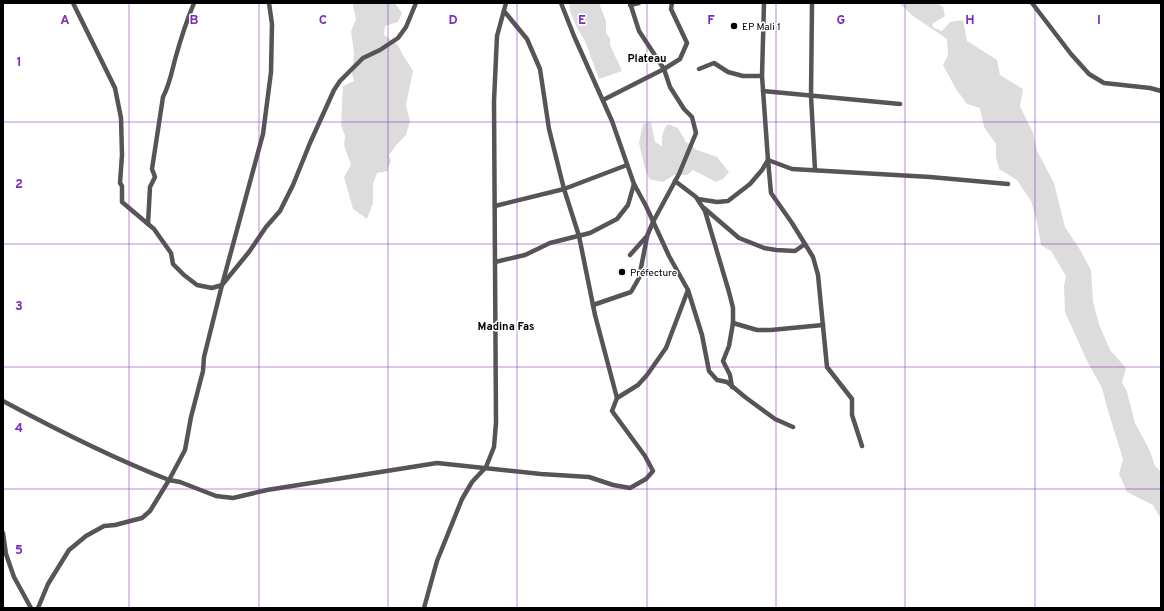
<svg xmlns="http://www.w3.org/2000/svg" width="1164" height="611" font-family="Overpass,sans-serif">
<rect width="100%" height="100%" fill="#fff"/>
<g fill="#dcdcdc">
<path d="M353 3H397L396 5 402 13 398 22 385 26 384 35 397 44 403 55 413 71 406 105 410 121 406 135 397 144 389 155 391 161 387 171 377 173 373 184V203L367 219 353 209 344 177 351 165 344 145 345 136 341 125 343 86 354 81 352 74 354 53 351 31 356 19 353 6Z"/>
<path d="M569 3H599L606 21V33L610 38V45L622 71 599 79 585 41 577 28 570 11Z"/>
<path d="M899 3H937L943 7 945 16 932 24 934 28 942 31 950 22 963 20 967 41 997 60 1000 75 1023 89 1020 106 1033 133 1037 151 1054 183 1065 227 1079 248 1091 270 1093 302 1099 324 1110 350 1126 368 1122 382 1127 392 1135 423 1150 451 1155 466 1161 472V519L1153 505 1127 492 1119 474 1123 459 1108 411 1102 388 1087 361 1065 312 1064 286 1066 276 1051 251 1041 245 1037 222 1031 201 1017 180 999 169 996 157V144L984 127 980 108 967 104 956 89 943 65 948 55 947 39 913 16Z"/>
<path d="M651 122 655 142 662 146C662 138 662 130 668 124L678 128 686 142 697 150 717 157 729 172 723 179 716 182 693 170 687 175H674L663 182 649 179 644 165 639 143 643 124Z"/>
</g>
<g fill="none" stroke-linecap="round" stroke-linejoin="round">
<g stroke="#555" stroke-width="4.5">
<path d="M73 3 115 88 121 118 122 155 120 183 122 186V202L148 224"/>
<path d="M194 3C187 20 181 38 176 56 172 70 170 84 163 97L152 169 155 177 150 187 148 224 154 229 171 253 173 264 184 275 197 285 212 288 222 285 263 134 271 72 272 24 269 3"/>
<path d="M416 3 406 27 398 38 380 50 363 58 340 81 334 90 310 143 293 185 280 211 266 227 249 252 222 285 204 357 203 371 191 417 185 450 169 480 180 482 216 496 233 498 267 490 437 463 541 474 589 477 613 485 630 488 646 479 653 471 645 456 612 411 617 398 638 385 647 375 666 348 688 290 669 256 646 206 634 184 612 121 574 36 561 3"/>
<path d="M764 3 762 76 768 160 771 193 792 223 813 257 818 275 827 367 852 399V415L862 446"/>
<path d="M812 3 811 96 815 170"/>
<path d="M1032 3 1071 54 1089 74 1104 83 1150 88 1161 91"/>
<path d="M630 5 639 3"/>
<path d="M504 11 527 39 540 69 549 129 564 189 579 236 595 315 617 398"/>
<path d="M699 69 714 63 728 72 743 76H762"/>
<path d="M763 91 900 104"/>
<path d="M603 100 664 69 680 59 687 43 671 9 672 3"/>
<path d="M675 181 696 197 705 211 729 292 733 308V323L729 346 723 361 730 375 732 387"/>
<path d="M698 199 717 202 728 201 750 184 762 170 768 160 792 169 930 177 1008 184"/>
<path d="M495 206 564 189 627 165"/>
<path d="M704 208 739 238 764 248 776 250 795 251 805 244"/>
<path d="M630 255 647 236 653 222 679 174 696 133 692 117 684 109 670 87 664 69 639 31 630 3"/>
<path d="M495 262 525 255 550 243 590 233 617 219 628 205 634 184"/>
<path d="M688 290 702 335 709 371 717 380 727 382 745 397 775 419 793 427"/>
<path d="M593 305 631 292 639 278 647 237"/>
<path d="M733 323 757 330H771L823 325"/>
<path d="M3 401C57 430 112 458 169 480L150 511 142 518 115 525 104 526 86 536 69 550 48 584 38 608"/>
<path d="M3 533 6 554 14 577 31 608"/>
<path d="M424 608 437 561 462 499 472 482 486 467 494 447 496 423 494 101 497 36 506 3"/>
</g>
</g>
<path fill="none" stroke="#7b2cbf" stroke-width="1" stroke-opacity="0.55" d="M129 3V608M259 3V608M388 3V608M517 3V608M647 3V608M776 3V608M905 3V608M1035 3V608M3 122H1161M3 244H1161M3 367H1161M3 489H1161"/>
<g fill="#000" stroke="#fff" stroke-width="1.5">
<circle cx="734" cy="26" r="4"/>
<circle cx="622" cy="272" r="4"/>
</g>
<g text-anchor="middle" stroke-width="3" stroke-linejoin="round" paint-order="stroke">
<g font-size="10" fill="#000" stroke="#fff" text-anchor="start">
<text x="742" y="30">EP Mali 1</text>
<text x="630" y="276">Préfecture</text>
</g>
<g font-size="11" font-weight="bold" fill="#000" stroke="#fff">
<text x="647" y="62">Plateau</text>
<text x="506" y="330">Madina Fas</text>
</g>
</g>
<g font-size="13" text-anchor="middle" font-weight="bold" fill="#7b2cbf" stroke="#fff" stroke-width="3" stroke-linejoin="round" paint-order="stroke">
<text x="65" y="24">A</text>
<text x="194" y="24">B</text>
<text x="323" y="24">C</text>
<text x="453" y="24">D</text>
<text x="582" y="24">E</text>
<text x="711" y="24">F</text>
<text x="841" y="24">G</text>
<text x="970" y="24">H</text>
<text x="1099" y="24">I</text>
<text x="19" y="66">1</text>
<text x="19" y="188">2</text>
<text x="19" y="310">3</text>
<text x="19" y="432">4</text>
<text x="19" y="554">5</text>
</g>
<rect width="1164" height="611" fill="none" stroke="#000000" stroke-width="8"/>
</svg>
